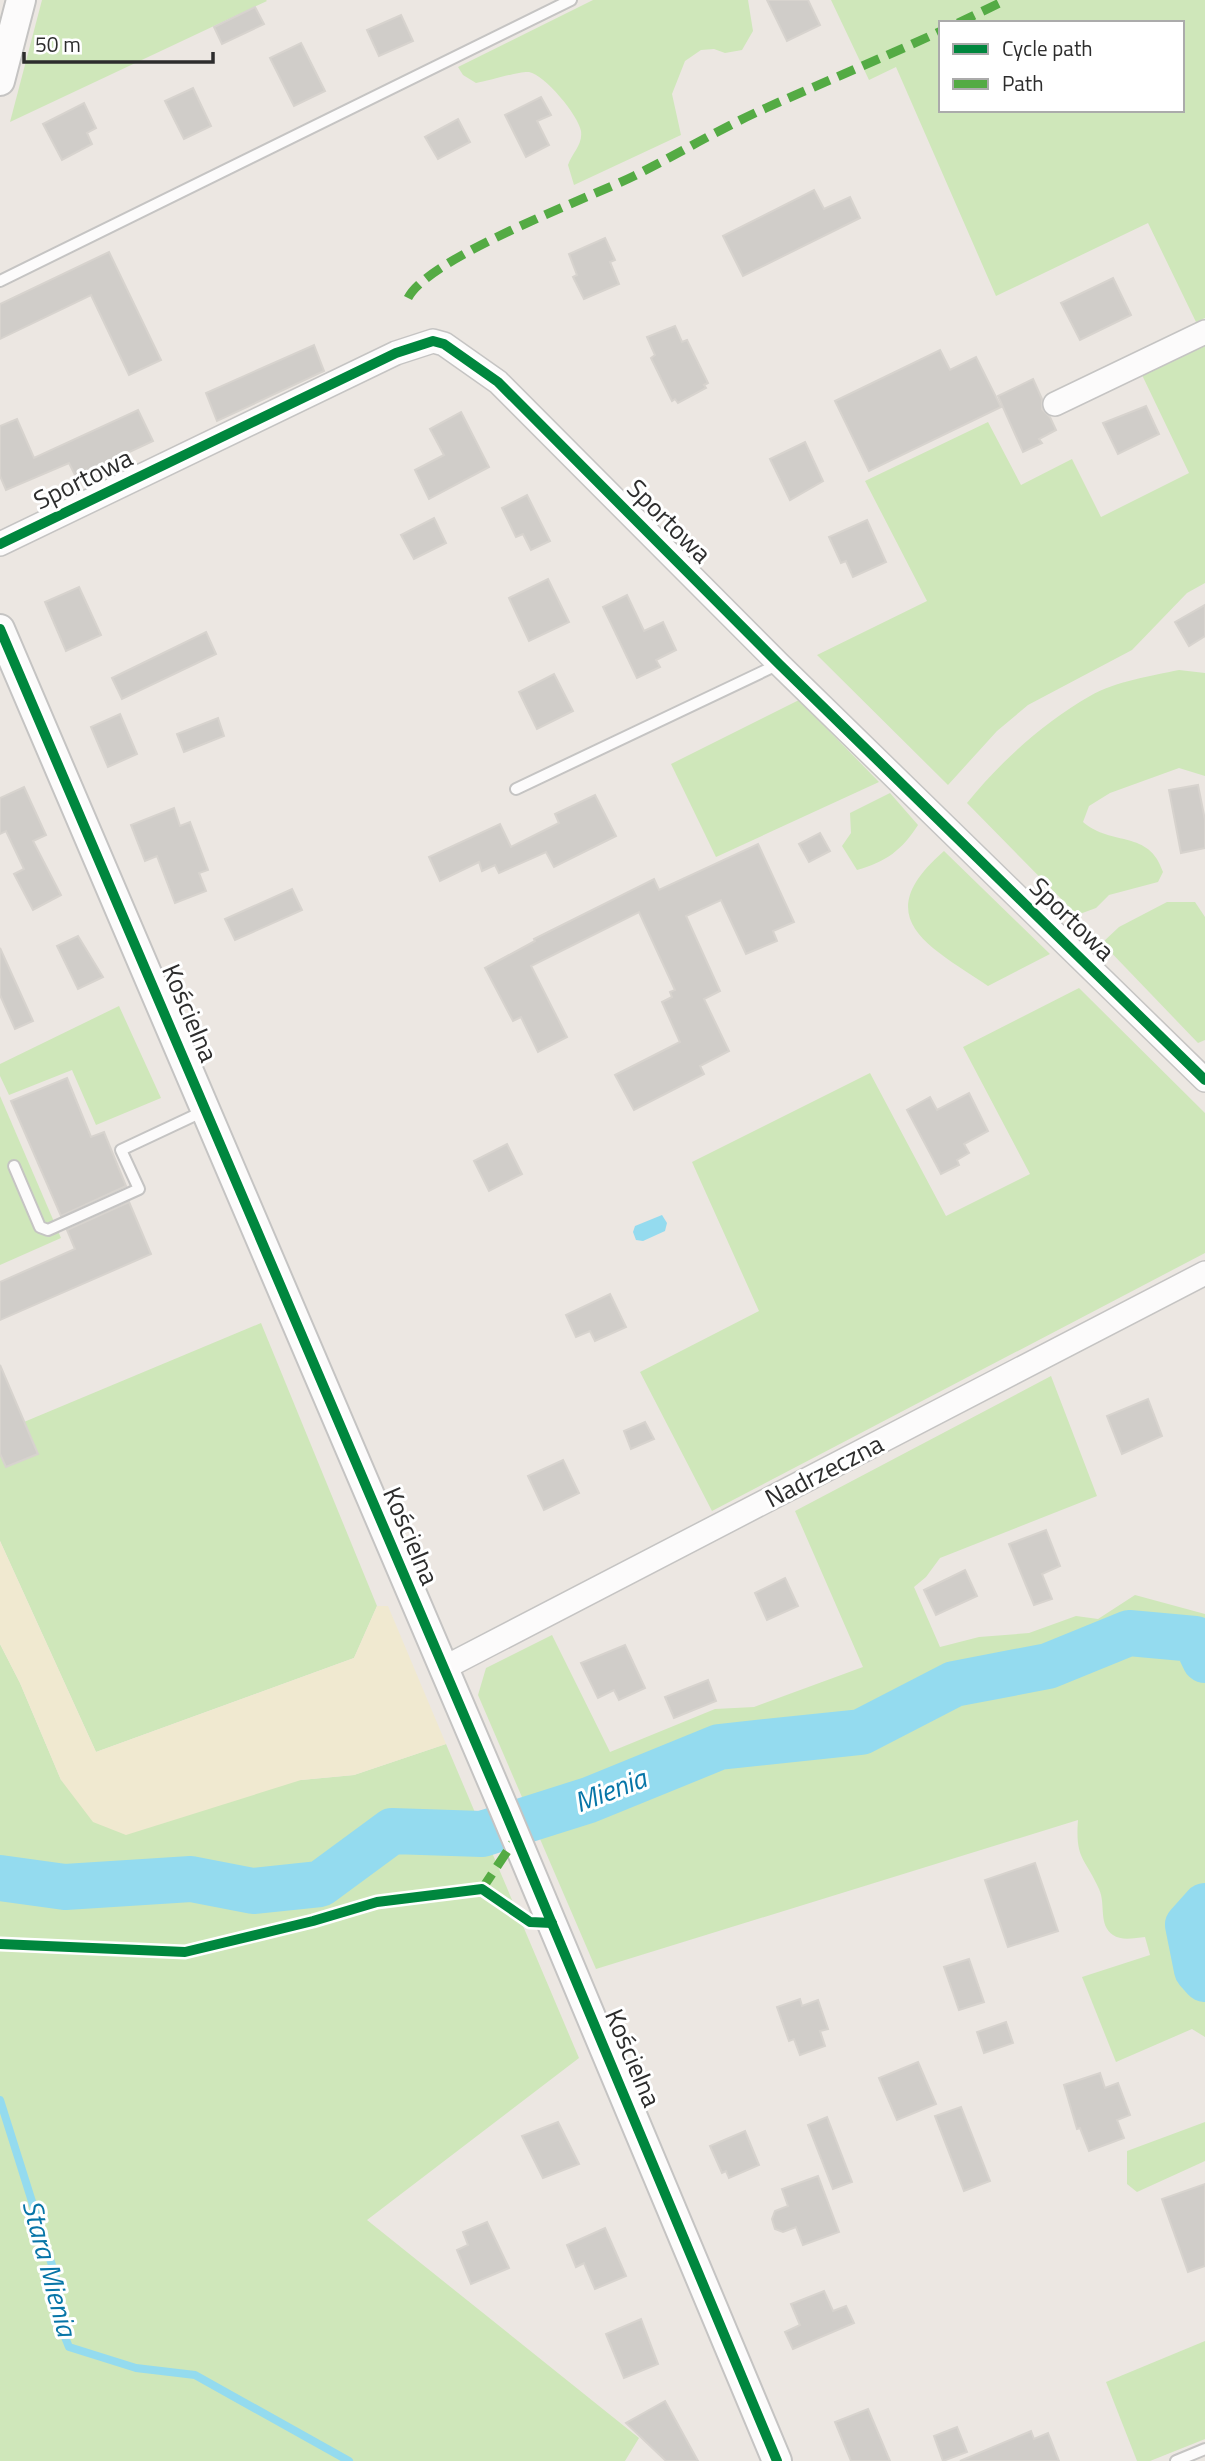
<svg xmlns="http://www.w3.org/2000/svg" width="1205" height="2461" font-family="'Titillium Web',sans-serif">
<rect width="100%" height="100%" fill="#ece7e2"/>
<g fill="#cfe7ba" fill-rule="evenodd">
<path d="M42 0H266L267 1 10 122Z"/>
<path d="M593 0H748L753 31 742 50 725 53 714 49 701 50 685 61 672 94 681 135 574 185 568 165C572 153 583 145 581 131 578 115 545 75 529 72 519 71 489 81 476 83L463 75 458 67Z"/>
<path d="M831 0H1205V318L1196 322 1148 223 996 296 896 67 869 80ZM941 23H1182V110H941Z"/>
<path d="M1205 345V583L1187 593 1132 650 1028 705 997 731 948 785 817 655 927 601 865 481 988 422 1021 485 1072 459 1101 517 1189 473 1142 375Z"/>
<path d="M1179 670 1205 673V776L1179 768 1110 793 1089 806 1083 822C1112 847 1149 829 1163 872L1158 882 1109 895 1096 908 1077 915 967 803C1001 761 1043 723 1090 696 1116 681 1151 676 1179 670Z"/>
<path d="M799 700 879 782 716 857 671 764Z"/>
<path d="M890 793 918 825C902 850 886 862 857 870L842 846 851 833 850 813Z"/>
<path d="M944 851 1050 954 988 986C929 946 867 918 944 851Z"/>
<path d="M1167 902H1195L1205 917V1040L1198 1043 1102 943 1119 927Z"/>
<path d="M1079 988 1205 1113V1253L712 1511 640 1372 759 1311 692 1162 870 1073 946 1216 1030 1174 963 1047Z"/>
<path d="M119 1006 161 1098 96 1125 72 1070 9 1095 0 1076V1064Z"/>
<path d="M0 1096 61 1238 0 1265Z"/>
<path d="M261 1323 377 1606 354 1658 96 1752 0 1541V1432Z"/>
<path d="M1051 1376 1097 1496 940 1558 926 1577 914 1587 940 1647 979 1637 1029 1633 1076 1616 1098 1619 1135 1595 1205 1614V2037L1192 2029 1116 2062 1082 1977 1150 1955 1145 1937C1135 1938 1121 1941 1113 1935 1098 1925 1106 1904 1099 1889 1085 1857 1075 1860 1078 1820L596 1969 478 1695 486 1668 552 1635 610 1752 715 1709 754 1707 863 1667 795 1511Z"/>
<path d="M0 1644 20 1683 61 1780H301L354 1775 446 1744 579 2058 367 2220 639 2438 625 2461H0Z"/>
<path d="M1205 2122V2161L1137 2192 1127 2184V2151Z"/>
<path d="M1205 2341V2439L1150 2461H1137L1106 2382Z"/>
</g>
<path fill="#f0e9d0" d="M0 1541 96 1752 354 1658 377 1606H388L446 1744 354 1775 301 1780 126 1835 93 1822 61 1780 20 1683 0 1644Z"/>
<path fill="#94dbef" d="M662 1215 667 1223 665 1231 643 1241 636 1240 633 1232 635 1226Z"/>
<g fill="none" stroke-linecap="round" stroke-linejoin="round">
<path stroke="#94dbef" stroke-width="8" d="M0 2100 57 2281 62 2330 69 2347 136 2368 195 2375 349 2461"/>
<g stroke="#94dbef" stroke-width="46">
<path d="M0 1878 65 1887 191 1879 253 1891 320 1884 392 1831 482 1834 589 1800 719 1747 861 1732 954 1684 1048 1666 1129 1633 1195 1639 1205 1660"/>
<path d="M1205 1906 1188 1925 1197 1970 1205 1979"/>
</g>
</g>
<g fill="#d0cdc9" stroke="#d7d3ce" stroke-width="2">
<path d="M767 0H808L820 25 787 41Z"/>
<path d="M255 7 264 24 222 44 214 27Z"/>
<path d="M401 15 413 41 379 56 367 30Z"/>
<path d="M301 43 325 91 294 106 270 58Z"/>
<path d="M193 88 211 126 184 139 165 101Z"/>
<path d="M541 97 551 115 537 121 549 145 526 157 505 115Z"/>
<path d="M84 103 96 128 87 133 92 144 62 160 43 124Z"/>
<path d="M458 119 470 142 438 159 425 137Z"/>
<path d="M814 190 824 209 850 197 860 218 743 276 723 236Z"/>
<path d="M605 238 615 260 610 262 619 284 584 299 573 277 577 275 569 254Z"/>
<path d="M109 252 161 360 129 375 91 295 0 339V304Z"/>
<path d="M1113 278 1131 315 1080 340 1061 303Z"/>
<path d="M675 326 682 342 687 340 708 383 704 385 706 388 678 403 675 399 672 401 651 358 655 355 647 337Z"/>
<path d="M314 345 324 371 217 421 206 393Z"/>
<path d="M940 350 950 370 976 357 1001 407 869 471 835 401Z"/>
<path d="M1033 379 1042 399V409L1050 417 1056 430 1039 439 1042 443 1023 452 998 396Z"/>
<path d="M1146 406 1159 434 1118 454 1103 423Z"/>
<path d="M138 410 153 441 76 477 69 463 6 490 0 476V426L17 419 34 458Z"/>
<path d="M461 412 489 467 429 499 415 470 444 455 430 429Z"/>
<path d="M805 442 823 481 790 500 770 459Z"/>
<path d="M527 495 550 541 531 550 523 534 516 537 502 508Z"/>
<path d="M434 518 446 543 414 559 401 535Z"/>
<path d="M867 520 886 562 853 577 846 561 841 563 829 537Z"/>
<path d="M548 579 569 622 529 641 509 598Z"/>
<path d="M79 587 101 635 66 651 45 602Z"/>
<path d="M627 595 644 631 663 622 676 650 656 660 660 667 637 678 603 607Z"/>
<path d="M1205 605V636L1189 646 1175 622Z"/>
<path d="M206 632 216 654 122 699 112 678Z"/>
<path d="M554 674 573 711 537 729 519 692Z"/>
<path d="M120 714 137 754 108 767 91 727Z"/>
<path d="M218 718 224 736 184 752 177 734Z"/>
<path d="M1198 785 1205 820V848L1181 853 1169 790Z"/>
<path d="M24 787 46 835 33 841 61 895 33 910 14 874 24 869 6 831 0 834V798Z"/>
<path d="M595 795 616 836 554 867 546 852 499 873 495 865 482 871 479 862 440 881 429 857 500 824 511 847 559 823 555 814Z"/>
<path d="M174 808 180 826 190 822 208 870 199 873 206 891 175 903 157 856 145 861 131 825Z"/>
<path d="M820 833 830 851 809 862 799 844Z"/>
<path d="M758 844 794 922 773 931 777 941 746 954 721 900 686 916 720 991 704 999 729 1051 700 1066 704 1074 634 1110 615 1075 680 1042 662 1002 672 997 670 992 675 990 639 912 531 966 567 1037 538 1052 521 1017 513 1021 485 968 535 941 534 939 654 879 659 890Z"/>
<path d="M292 889 302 910 235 940 225 919Z"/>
<path d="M78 936 103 977 78 989 57 946Z"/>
<path d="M0 948 33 1021 15 1029 0 995Z"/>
<path d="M67 1078 91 1137 104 1132 126 1186 61 1216 11 1101Z"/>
<path d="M969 1093 988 1131 964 1144 969 1153 957 1160 959 1165 941 1174 907 1110 930 1097 937 1110Z"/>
<path d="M507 1144 522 1174 489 1191 474 1161Z"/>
<path d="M129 1202 151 1254 0 1320V1282L75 1249 67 1230Z"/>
<path d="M610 1294 626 1327 595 1341 590 1331 576 1337 566 1315Z"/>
<path d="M0 1365 38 1454 6 1467 0 1454Z"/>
<path d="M1148 1399 1162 1436 1122 1454 1107 1416Z"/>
<path d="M645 1422 654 1439 631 1449 624 1431Z"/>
<path d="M563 1460 579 1493 544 1510 528 1476Z"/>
<path d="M1046 1530 1060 1566 1042 1574 1052 1599 1034 1605 1009 1544Z"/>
<path d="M965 1570 977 1596 936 1615 924 1590Z"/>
<path d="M785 1578 798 1606 767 1620 755 1593Z"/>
<path d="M625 1645 645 1688 619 1700 614 1690 598 1698 581 1663Z"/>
<path d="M708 1680 716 1701 674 1718 665 1697Z"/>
<path d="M1035 1863 1058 1931 1008 1947 985 1880Z"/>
<path d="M969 1959 984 2002 959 2010 944 1967Z"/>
<path d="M800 1999 802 2006 818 2000 828 2029 820 2031 825 2046 800 2055 794 2039 789 2041 777 2007Z"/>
<path d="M1006 2022 1013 2043 984 2053 977 2032Z"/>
<path d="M918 2062 936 2104 897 2120 879 2078Z"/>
<path d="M1100 2073 1105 2088 1118 2083 1130 2115 1117 2120 1124 2138 1089 2151 1080 2128 1077 2129 1064 2085Z"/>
<path d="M961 2107 990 2181 964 2191 935 2116Z"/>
<path d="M827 2117 852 2182 833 2189 808 2125Z"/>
<path d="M558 2122 579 2164 543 2178 522 2136Z"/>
<path d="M745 2131 759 2165 729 2178 726 2171 722 2173 710 2146Z"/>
<path d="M818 2176 839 2232 803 2245 796 2227 783 2232 775 2229 772 2219 775 2211 788 2206 782 2189Z"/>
<path d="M1205 2184V2266L1188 2272 1162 2199Z"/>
<path d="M487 2222 509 2268 471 2284 457 2250 468 2245 463 2232Z"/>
<path d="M605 2228 626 2276 595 2289 584 2263 576 2267 567 2245Z"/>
<path d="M824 2291 833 2311 846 2306 854 2323 793 2349 785 2332 800 2325 791 2304Z"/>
<path d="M641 2319 658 2364 624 2378 606 2334Z"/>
<path d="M665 2401 698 2461H666L626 2423Z"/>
<path d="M868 2409 890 2461H851L835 2422Z"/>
<path d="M957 2427 967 2452 943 2461 934 2436Z"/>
<path d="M1031 2431 1034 2439 1048 2433 1059 2461H960Z"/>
</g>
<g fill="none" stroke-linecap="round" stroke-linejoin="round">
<defs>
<g id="service">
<path d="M0 281 571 0"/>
<path d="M516 789 779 664"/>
<path d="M14 1166 40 1227 48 1230 139 1189 121 1150 204 1111"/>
<path d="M1176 2461 1205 2449"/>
</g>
<g id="minor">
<path d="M1055 404 1205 332"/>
<path d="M0 544 396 353 433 341 444 344 498 382 779 664 1205 1080"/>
<path d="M442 1669 1205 1273"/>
</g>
<g id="tertiary">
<path d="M0 81 21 0"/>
<path d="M0 629 504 1809 777 2461"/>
</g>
</defs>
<use href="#service" stroke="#c5c4c3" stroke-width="14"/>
<use href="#minor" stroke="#c5c4c3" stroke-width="26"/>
<use href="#tertiary" stroke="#c5c4c3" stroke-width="32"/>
<use href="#service" stroke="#fcfbfb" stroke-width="10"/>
<use href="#minor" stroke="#fcfbfb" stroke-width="23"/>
<use href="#tertiary" stroke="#fcfbfb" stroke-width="28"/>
<g stroke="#54ab44" stroke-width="9" stroke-dasharray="18 9" stroke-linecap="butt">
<path d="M958 23 1006 0"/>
<path d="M408 298C429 257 587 199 634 176 678 154 721 128 766 108 824 82 883 58 941 31"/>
<path d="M482 1889 516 1838"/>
</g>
<defs>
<g id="cycleway">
<path d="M0 544 396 353 433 341 444 344 498 382 779 664 1205 1080"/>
<path d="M0 629 504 1809 777 2461"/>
<path d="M0 1944 185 1952 313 1921 377 1902 482 1889 530 1922 552 1923"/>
</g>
</defs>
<use href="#cycleway" stroke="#fff" stroke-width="15"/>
<use href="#cycleway" stroke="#00873e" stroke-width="10"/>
</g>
<g text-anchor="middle" stroke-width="6" stroke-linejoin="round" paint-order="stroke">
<g font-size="26" fill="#2d2d2d" stroke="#fff">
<text transform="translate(83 479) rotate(-26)" y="9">Sportowa</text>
<text transform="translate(669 521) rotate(45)" y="9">Sportowa</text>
<text transform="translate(1072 919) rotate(44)" y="9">Sportowa</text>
<text transform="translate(190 1013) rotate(67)" y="9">Kościelna</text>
<text transform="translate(824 1471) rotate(-27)" y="9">Nadrzeczna</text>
<text transform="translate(411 1536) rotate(67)" y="9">Kościelna</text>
<text transform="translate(633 2058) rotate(67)" y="9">Kościelna</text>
</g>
<g font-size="28" font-style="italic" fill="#0775a7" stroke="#fff">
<text transform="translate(610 1790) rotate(-21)" y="10">Mienia</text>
<text transform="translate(50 2268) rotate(75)" y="10">Stara Mienia</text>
</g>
</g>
<rect x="939" y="21" width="245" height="91" fill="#ffffff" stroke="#ababab" stroke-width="2"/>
<rect x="953" y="44" width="35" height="10" fill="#00873e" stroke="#ababab" stroke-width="2"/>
<text x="1002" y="56" font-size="21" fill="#2d2d2d">Cycle path</text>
<rect x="953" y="79" width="35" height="10" fill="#54ab44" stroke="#ababab" stroke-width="2"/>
<text x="1002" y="91" font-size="21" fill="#2d2d2d">Path</text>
<path d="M24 52v10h189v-10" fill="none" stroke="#2d2d2d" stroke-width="3.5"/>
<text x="35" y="52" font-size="21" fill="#2d2d2d" stroke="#ffffff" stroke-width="5" paint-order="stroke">50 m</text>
</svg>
